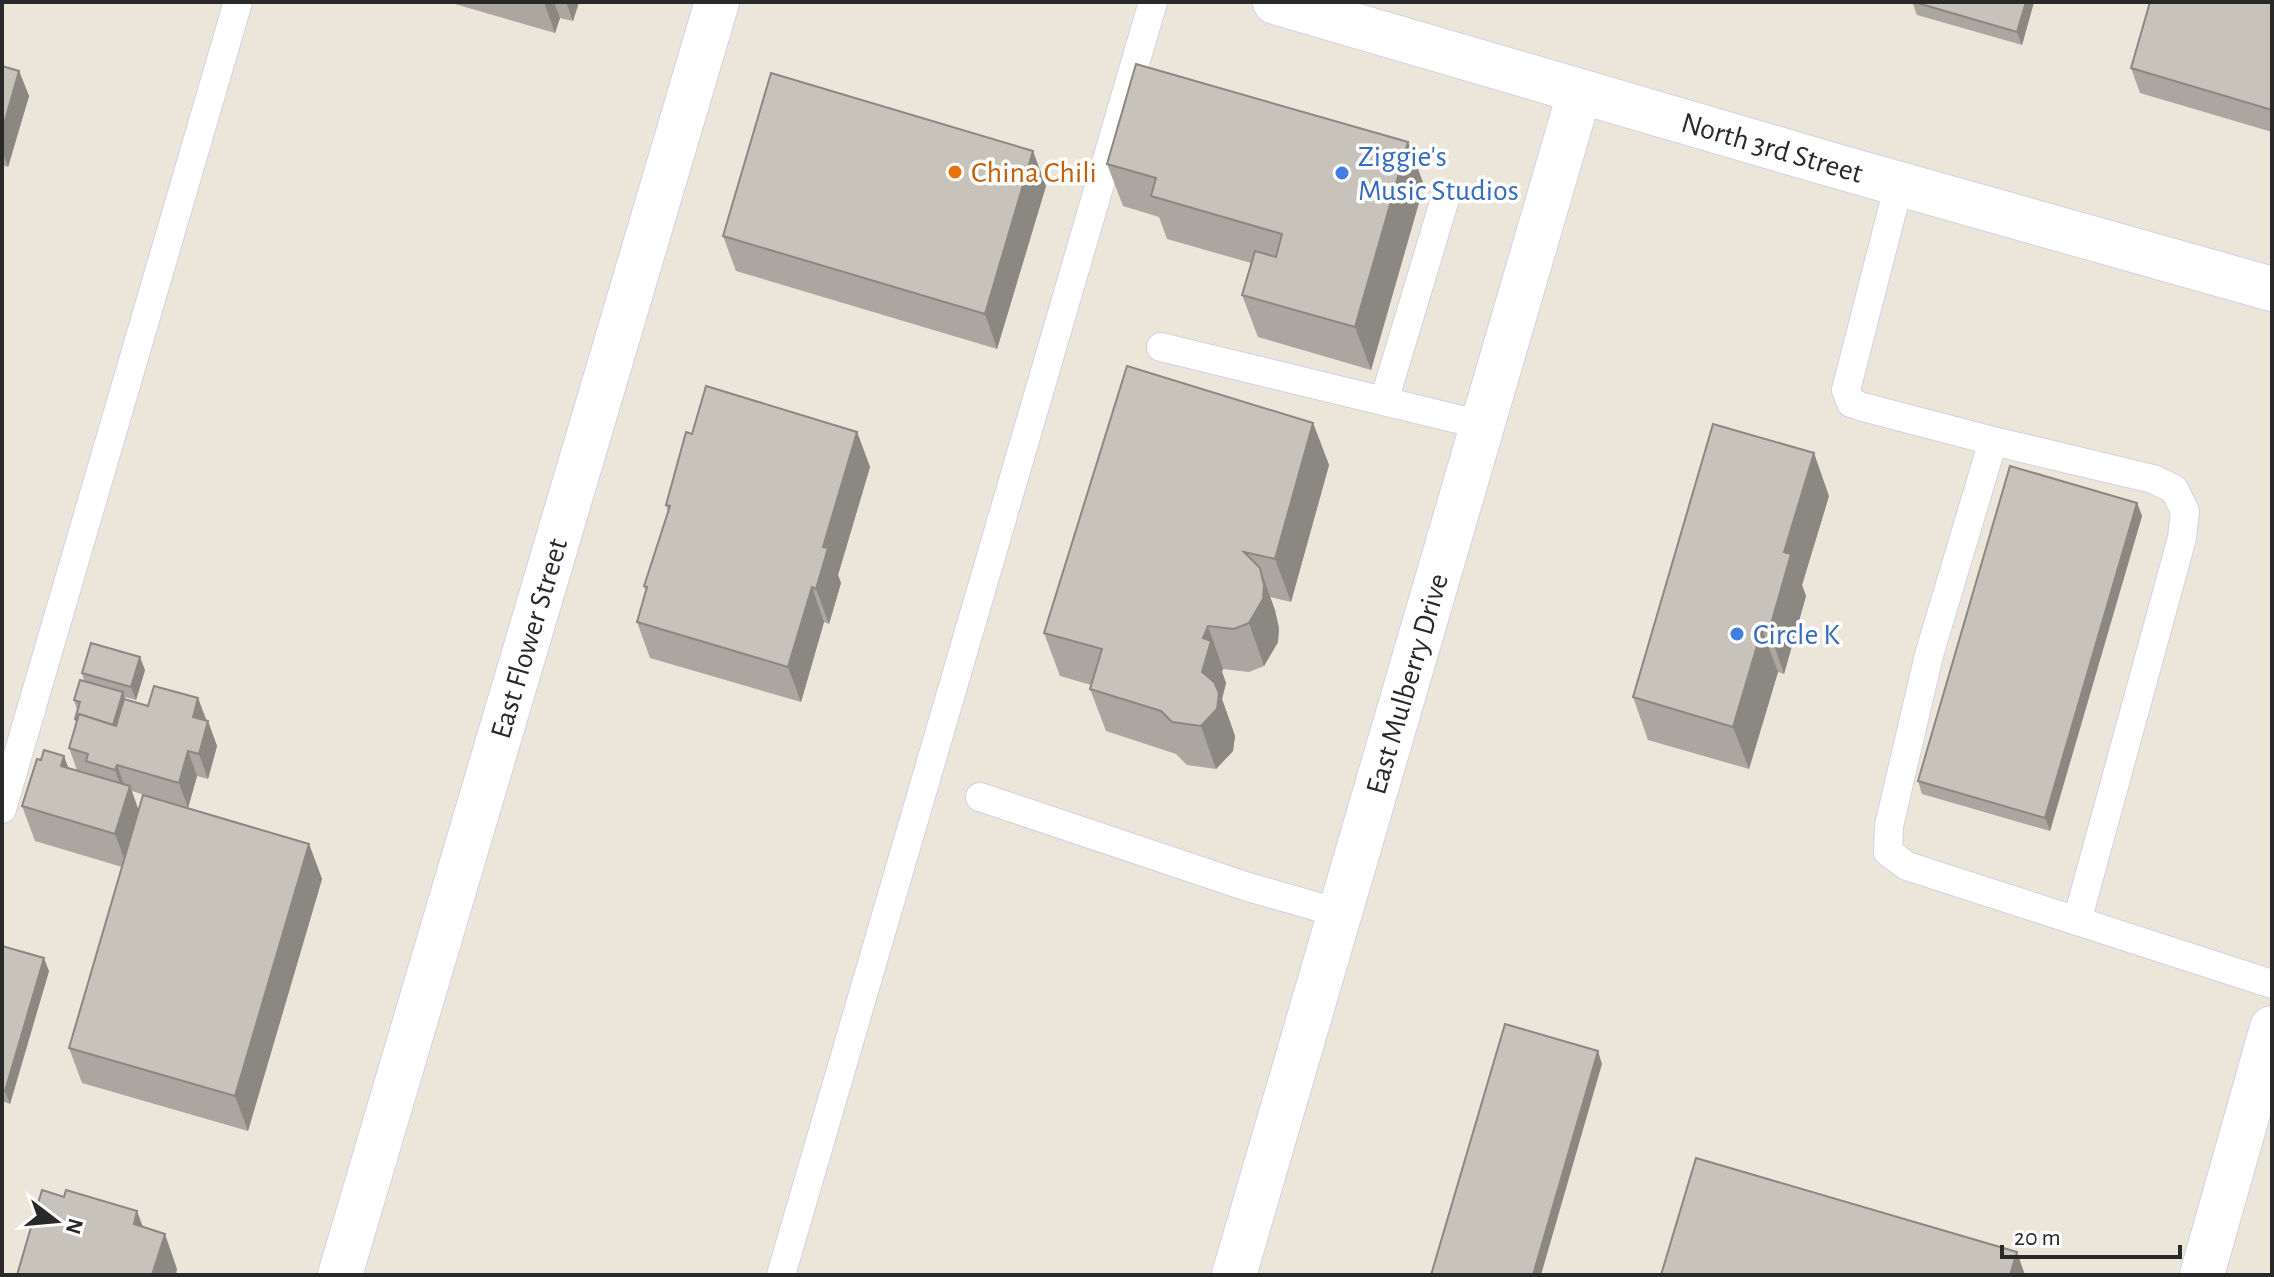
<svg xmlns="http://www.w3.org/2000/svg" width="2274" height="1277" font-family="'Alegreya Sans',sans-serif">
	<style>
		.lines { fill: none; stroke-linecap: round; stroke-linejoin: round }
		.lane-casing { stroke: #cfd3e3; stroke-width: 30 }
		.street-casing { stroke: #cfd3e3; stroke-width: 46 }
		.secondary-casing { stroke: #cfd3e3; stroke-width: 46 }
		.lane { stroke: #fff; stroke-width: 28 }
		.street { stroke: #fff; stroke-width: 44 }
		.secondary { stroke: #fff; stroke-width: 44 }
		.wall { fill: #aba7a0; fill-rule: evenodd }
		.shaded-wall { fill: #8b8882 }
		.building { fill: #c7c2ba; stroke: #8b8882; stroke-width: 2 }
		.food-dot { fill: #e8710a; stroke: #fff; stroke-width: 3 }
		.shop-dot { fill: #3f7fe0; stroke: #fff; stroke-width: 3 }
		.labels { text-anchor: middle; stroke-width: 7; stroke-linejoin: round; paint-order: stroke }
		.street-label { font-size: 30px; fill: #292929; stroke: #fff }
		.shop-label { font-size: 30px; fill: #366cbe; stroke: #fff; text-anchor: start }
		.food-label { font-size: 30px; fill: #c56008; stroke: #fff; text-anchor: start }
	</style>
	<rect width="100%" height="100%" fill="#ece5da"/>
	<g class="lines">
		<defs>
			<g id="lane">
				<polyline points="1899,184 1846,390 1851,403 1863,407 1993,441 1929,655 1889,826 1888,852 1907,866 2272,984"/>
				<polyline points="1161,347 1482,425"/>
				<polyline points="1384,401 1445,199"/>
				<polyline points="1993,441 2153,479 2174,489 2185,511 2182,538 2077,921"/>
				<polyline points="980,797 1248,887 1339,913"/>
				<polyline points="2,809 238,2"/>
				<polyline points="781,1275 1153,2"/>
			</g>
			<g id="street">
				<path id="s1" d="M 340,1275 L 717,2"/>
				<path id="s2" d="M 1234,1275 L 1580,91"/>
			</g>
			<g id="secondary">
				<path id="s3" d="M 1275,2 L 1836,166 L 2272,289"/>
				<polyline points="2202,1275 2272,1028"/>
			</g>
		</defs>
		<use href="#lane" class="lane-casing"/>
		<use href="#street" class="street-casing"/>
		<use href="#secondary" class="secondary-casing"/>
		<use href="#lane" class="lane"/>
		<use href="#street" class="street"/>
		<use href="#secondary" class="secondary"/>
	</g>
	<g class="wall">
		<polygon points="448,2 579,2 573,21 560,18 555,33"/>
		<polygon points="1912,2 2034,2 2022,45 1917,15"/>
		<polygon points="2272,2 2272,132 2140,93 2131,68"/>
		<polygon points="2,66 19,71 29,96 8,167 2,165"/>
		<polygon points="1107,164 1424,185 1371,370 1258,337 1242,295 1251,263 1167,239 1159,217 1123,206"/>
		<polygon points="1046,186 997,349 736,271 723,236"/>
		<polygon points="1313,423 1329,465 1291,602 1270,597 1279,628 1278,642 1264,666 1249,672 1223,669 1222,672 1226,683 1222,699 1235,736 1233,751 1216,769 1187,765 1176,754 1106,731 1090,689 1091,685 1060,676 1044,633"/>
		<polygon points="857,432 870,467 838,575 841,583 829,624 824,622 801,702 650,658 637,622 646,592 644,586 668,512 666,505 692,434"/>
		<polygon points="1829,496 1802,585 1806,596 1784,674 1778,672 1749,769 1648,740 1633,697"/>
		<polygon points="2137,503 2142,516 2050,831 1922,794 1918,781"/>
		<path d="M 145,670 L 136,700 L 125,697 L 125,699 L 148,706 L 198,698 L 217,746 L 208,779 L 197,776 L 188,808 L 309,844 L 322,879 L 248,1131 L 82,1083 L 69,1048 L 122,867 L 35,841 L 22,806 L 68,768 L 77,770 L 69,748 L 76,723 L 75,719 L 77,710 L 74,700 L 84,681 L 82,673 ZM 132,791 L 175,805 L 139,811 Z"/>
		<polygon points="2,946 49,971 10,1104 2,1101"/>
	</g>
	<g class="shaded-wall">
		<polygon points="544,2 554,2 560,18 555,33"/>
		<polygon points="566,2 579,2 573,21"/>
		<polygon points="2026,2 2034,2 2022,45 2017,32"/>
		<polygon points="19,71 29,96 8,167 2,150 2,131"/>
		<polygon points="1408,142 1424,185 1371,370 1355,327"/>
		<polygon points="1033,151 1046,186 997,349 985,314"/>
		<polygon points="1313,423 1329,465 1291,602 1275,559"/>
		<polygon points="857,432 870,467 838,575 841,583 829,624 816,589 823,547"/>
		<polygon points="1814,453 1829,496 1802,585 1806,596 1784,674 1769,631 1784,552"/>
		<polygon points="2137,503 2142,516 2050,831 2045,818"/>
		<polygon points="1260,568 1275,610 1279,628 1278,642 1264,666 1249,623"/>
		<polygon points="812,587 824,622 801,702 788,667"/>
		<polygon points="1208,626 1223,669 1222,672 1226,683 1222,699 1235,736 1233,751 1216,769 1201,726 1203,638"/>
		<polygon points="1762,629 1778,672 1749,769 1733,727"/>
		<polygon points="140,657 145,670 136,700 131,687"/>
		<polygon points="123,692 127,705 116,744 111,731"/>
		<polygon points="198,698 207,724 193,717"/>
		<polygon points="208,721 217,746 208,779 199,754"/>
		<polygon points="188,751 197,776 188,808 179,783"/>
		<polygon points="64,756 77,791 61,766"/>
		<polygon points="117,765 126,790 124,795 115,770"/>
		<polygon points="130,786 142,821 128,869 115,834"/>
		<polygon points="309,844 322,879 248,1131 235,1096"/>
		<polygon points="44,958 49,971 10,1104 5,1091"/>
		<polygon points="1598,1051 1602,1064 1541,1275 1533,1275"/>
		<polygon points="137,1211 150,1246 134,1224"/>
		<polygon points="165,1234 177,1269 176,1275 152,1275"/>
		<polygon points="2017,1252 2025,1275 2010,1275"/>
	</g>
	<g class="building">
		<polygon points="1914,2 2026,2 2017,32"/>
		<polygon points="2150,2 2272,2 2272,110 2131,68"/>
		<polygon points="1136,64 1408,142 1355,327 1242,295 1255,251 1276,257 1282,234 1151,196 1156,178 1107,164"/>
		<polygon points="2,66 19,71 2,131"/>
		<polygon points="771,73 1033,151 985,314 723,236"/>
		<polygon points="1127,366 1313,423 1275,559 1244,552 1260,568 1264,585 1263,599 1249,623 1234,629 1208,626 1203,638 1211,641 1202,672 1214,682 1219,693 1217,709 1201,726 1172,722 1161,711 1090,689 1102,649 1044,633"/>
		<polygon points="706,386 857,432 823,547 828,548 816,589 812,587 788,667 637,622 647,587 644,586 670,506 666,505 686,432 692,434"/>
		<polygon points="1713,424 1814,453 1784,552 1791,554 1769,631 1762,629 1733,727 1633,697"/>
		<polygon points="2010,466 2137,503 2045,818 1918,781"/>
		<polygon points="91,643 140,657 131,687 82,673"/>
		<polygon points="80,680 123,692 113,725 79,714 77,720 75,719 80,702 74,700"/>
		<polygon points="154,686 198,698 193,717 208,721 199,754 188,751 179,783 117,765 115,770 86,761 88,754 69,748 79,714 116,726 124,699 148,706"/>
		<polygon points="44,750 64,756 61,766 130,786 115,834 22,806 37,759 41,760"/>
		<polygon points="143,795 309,844 235,1096 69,1048"/>
		<polygon points="2,946 44,958 5,1091 2,1090"/>
		<polygon points="1505,1024 1598,1051 1533,1275 1431,1275"/>
		<polygon points="1696,1158 2017,1252 2010,1275 1661,1275"/>
		<polygon points="42,1190 64,1197 66,1190 137,1211 134,1224 165,1234 152,1275 17,1275"/>
	</g>
	<circle class="food-dot" cx="955" cy="172" r="8"/>
	<g class="shop-dot">
		<circle cx="1342" cy="173" r="8"/>
		<circle cx="1737" cy="634" r="8"/>
	</g>
	<g class="labels">
		<g class="street-label">
			<text dy="10" stroke="none"><textPath href="#s3" startOffset="518">North 3rd Street</textPath></text>
			<text dy="10" stroke="none"><textPath href="#s1" startOffset="664">East Flower Street</textPath></text>
			<text dy="10" stroke="none"><textPath href="#s2" startOffset="616">East Mulberry Drive</textPath></text>
		</g>
		<g class="shop-label">
			<text x="1358" y="166">Ziggie's<tspan x="1358" dy="34">Music Studios</tspan></text>
			<text x="1753" y="644">Circle K</text>
		</g>
		<g class="food-label">
			<text x="971" y="182">China Chili</text>
		</g>
	</g>
	<rect width="2274" height="1277" fill="none" stroke="#292929" stroke-width="8"/>
	<g transform="translate(56 1221) rotate(106)" stroke="#ffffff" stroke-width="6" paint-order="stroke">
	<path d="M0-6L14 30L0 20L-14 30Z" fill="#292929"/>
	<text y="-12" font-size="22" font-weight="bold" text-anchor="middle" fill="#292929">N</text>
	</g>
	<path d="M2002 1245v12h178v-12" fill="none" stroke="#292929" stroke-width="4"/>
	<text x="2014" y="1245" font-size="24" fill="#292929" stroke="#ffffff" stroke-width="6" paint-order="stroke">20 m</text>
</svg>
